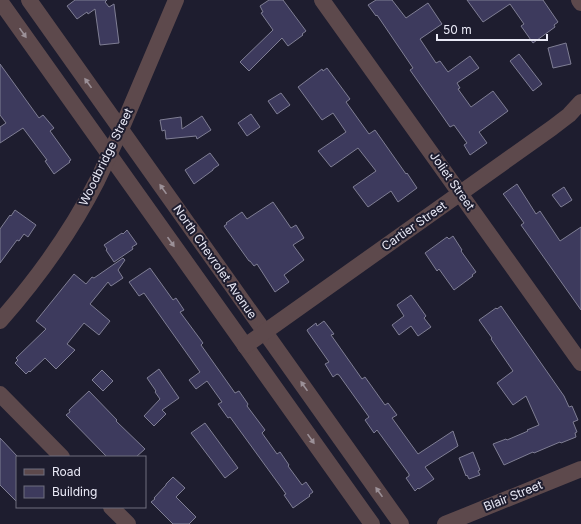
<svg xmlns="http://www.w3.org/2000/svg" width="581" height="524" font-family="Inter,sans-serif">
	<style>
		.building { fill: #3d3a5d; stroke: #7f7e94 }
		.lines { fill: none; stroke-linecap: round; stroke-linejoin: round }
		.minor { stroke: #5d494c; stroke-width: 16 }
		.oneway { fill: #9c9198 }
		.labels { text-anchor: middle; stroke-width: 4; stroke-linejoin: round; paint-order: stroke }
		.street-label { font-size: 12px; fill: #e9e9f6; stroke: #1e1d2f }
	</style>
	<rect width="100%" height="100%" fill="#1e1d2f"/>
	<g class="building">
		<polygon points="75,0 107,0 105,2 109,7 114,4 119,43 100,45 95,9 88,14 87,12 77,19 67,6"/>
		<polygon points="269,0 283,0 306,31 302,34 303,35 288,46 282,38 249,71 240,62 273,30 261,13 263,12 260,6"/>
		<polygon points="376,0 392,0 406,18 428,3 442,24 420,39 436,63 440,61 448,72 470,56 479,68 457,83 460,88 458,89 471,107 493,91 508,111 479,132 487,143 470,155 464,145 467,143 454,125 450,127 441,114 410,70 413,68 377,15 376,16 368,5"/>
		<polygon points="467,0 543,0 558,22 554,25 555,27 533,43 521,26 524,24 510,4 483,22"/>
		<polygon points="566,43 571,64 553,68 548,48"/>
		<polygon points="519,54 542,84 533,91 510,61"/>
		<polygon points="0,64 39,118 43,115 54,128 50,131 71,160 69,161 70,162 54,174 45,161 47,160 23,128 0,143 0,127 6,123 0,115"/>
		<polygon points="327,68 350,99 346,102 369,134 375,130 406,174 407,173 417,188 398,202 391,191 368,207 353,187 376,171 358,148 331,167 318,151 346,132 333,113 322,120 298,87 322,69 323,71"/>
		<polygon points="281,93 290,105 277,114 268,101"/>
		<polygon points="251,114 260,127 247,136 238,123"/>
		<polygon points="202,116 211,130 197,139 196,136 166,139 165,130 162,131 160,120 181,117 182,129"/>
		<polygon points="210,153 219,165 213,169 213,170 194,184 185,170"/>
		<polygon points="517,184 536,214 540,211 560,241 581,227 581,310 521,225 524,223 504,195 503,194"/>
		<polygon points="564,187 572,200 561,207 552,195"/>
		<polygon points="273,202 291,228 296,225 304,238 293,245 304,260 284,275 289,282 275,292 257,264 254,266 250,261 249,261 224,226 227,224 226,223 242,212 247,219"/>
		<polygon points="15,210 36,225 28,237 24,234 19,241 17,240 0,263 0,229 10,215 11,216"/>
		<polygon points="127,230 137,244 132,247 133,249 114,262 106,250 107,249 104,245 122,233 123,234"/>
		<polygon points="453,236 462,250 461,251 476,272 472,275 473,276 454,290 439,269 437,271 425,253 447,237 449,239"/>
		<polygon points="123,258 125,260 118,270 123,278 111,286 108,282 90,304 110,321 99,335 84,323 67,344 75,350 56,369 45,358 30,372 29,371 26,374 15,363 18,360 16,358 46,329 36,321 74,274 86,284 92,277 94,278"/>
		<polygon points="150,268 173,300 176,298 184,310 180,312 203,343 201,345 235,393 239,391 248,404 247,406 265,430 262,433 277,454 280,452 289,465 288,466 302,485 306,482 313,492 309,495 310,496 293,508 284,495 286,494 230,417 228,418 218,404 222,402 207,381 196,389 189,380 200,372 144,293 139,296 129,282"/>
		<polygon points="411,295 426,316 424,318 431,327 418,336 411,326 399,335 392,325 404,316 397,305"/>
		<polygon points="501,306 564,396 569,407 572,406 578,420 573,422 577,432 575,433 576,437 561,443 560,442 534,453 533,452 504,465 493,444 506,439 507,440 528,431 527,430 539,425 526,396 513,405 497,383 513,371 491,339 492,338 479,320 496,308 497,309"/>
		<polygon points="324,321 334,334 331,335 362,379 365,377 385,405 388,403 397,415 392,418 418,454 453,431 458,446 425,467 434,479 419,489 418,488 415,491 406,478 409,476 409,474 377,430 374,433 365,420 369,417 339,375 337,374 333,377 325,364 329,362 308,332 307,330 316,323 317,326"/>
		<polygon points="159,369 179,398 162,410 166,414 154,426 144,416 160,399 155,392 156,391 147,378"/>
		<polygon points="102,370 113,381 103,391 92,380"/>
		<polygon points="89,391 117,420 116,421 145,449 136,457 107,457 66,415 70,412 69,410"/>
		<polygon points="205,423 238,468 225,478 191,433"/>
		<polygon points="0,438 17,456 17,502 0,485"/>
		<polygon points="473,452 480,470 478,471 480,475 469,479 467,475 466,476 459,458"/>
		<polygon points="173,477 185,488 176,497 196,517 189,524 173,524 151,502 155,499 154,498 166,485 166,484"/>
	</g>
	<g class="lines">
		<g class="minor">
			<polyline points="29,0 401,524"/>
			<polyline points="322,0 581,363"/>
			<polyline points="579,0 581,3"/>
			<polyline points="0,1 372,524"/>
			<path d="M 0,321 C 37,279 71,232 97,181 C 105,165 112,148 120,132 C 139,88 157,44 176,0"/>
			<polyline points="245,346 552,128 569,115 581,102"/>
			<polyline points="0,394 62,457"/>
			<polyline points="111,507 128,524"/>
			<polyline points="445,524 581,469"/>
		</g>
	</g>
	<defs><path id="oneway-solid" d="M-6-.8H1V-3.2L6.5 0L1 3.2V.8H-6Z"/></defs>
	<g class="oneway">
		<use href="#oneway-solid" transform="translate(23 33) rotate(55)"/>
		<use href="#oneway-solid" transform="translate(88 83) rotate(-126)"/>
		<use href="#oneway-solid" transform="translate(163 189) rotate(-125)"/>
		<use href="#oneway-solid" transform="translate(171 242) rotate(55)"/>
		<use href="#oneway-solid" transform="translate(304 386) rotate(-125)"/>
		<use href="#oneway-solid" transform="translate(311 439) rotate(55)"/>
		<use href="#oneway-solid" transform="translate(379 492) rotate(-125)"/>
	</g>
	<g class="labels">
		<g class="street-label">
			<text transform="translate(106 157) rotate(-64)" y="4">Woodbridge Street</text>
			<text transform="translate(452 181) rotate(55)" y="4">Joliet Street</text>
			<text transform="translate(414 226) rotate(-35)" y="4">Cartier Street</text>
			<text transform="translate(215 262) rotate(55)" y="4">North Chevrolet Avenue</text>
			<text transform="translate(513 496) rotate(-22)" y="4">Blair Street</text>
		</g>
	</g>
	<rect x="16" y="456" width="130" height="52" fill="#1e1d2f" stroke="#6f6f7f"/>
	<rect x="24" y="469" width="20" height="6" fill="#5d494c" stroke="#6f6f7f"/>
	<text x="52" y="476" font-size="12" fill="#e9e9f6">Road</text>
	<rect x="24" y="486" width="20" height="12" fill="#3d3a5d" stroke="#6f6f7f"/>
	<text x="52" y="496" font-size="12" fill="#e9e9f6">Building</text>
	<path d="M437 34v6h110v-6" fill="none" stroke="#e9e9f6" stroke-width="2"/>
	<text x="443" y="34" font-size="12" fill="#e9e9f6" stroke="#1e1d2f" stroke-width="3" paint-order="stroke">50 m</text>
</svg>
